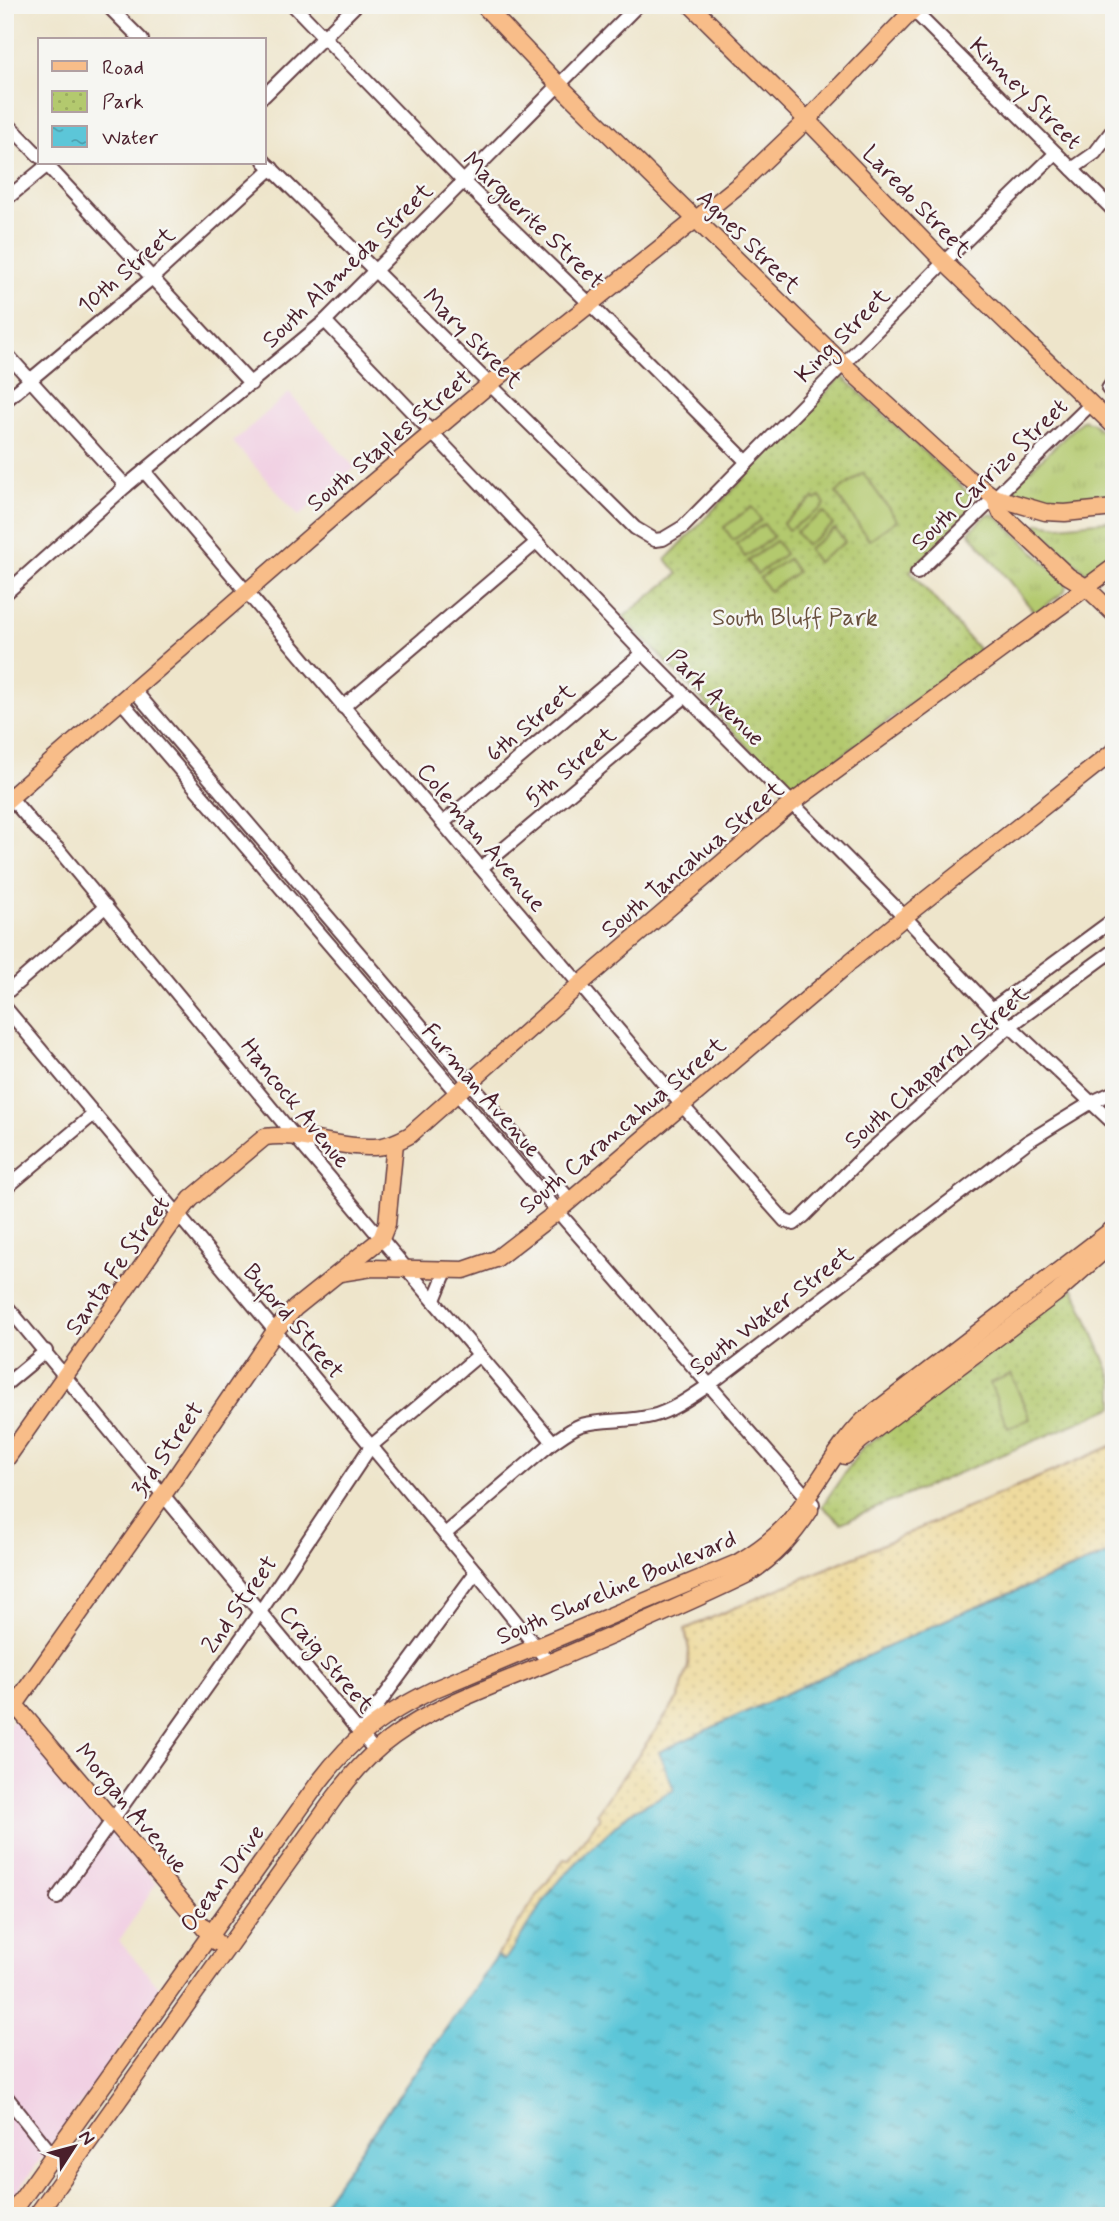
<svg xmlns="http://www.w3.org/2000/svg" width="1119" height="2221" font-family="Mynerve,sans-serif">
	<style>
		.built { fill: #f1d0e3 }
		.grass { fill: url(#grass-tufts); stroke: #7e744c; stroke-width: 2 }
		.sand { fill: url(#sand-dots); stroke: #9c7c64; stroke-width: 2 }
		.park { fill: url(#park-dots); stroke: #7e744c; stroke-width: 2 }
		.garden { fill: #b3c96e; stroke: #7e744c; stroke-width: 2 }
		.water { fill: url(#water-ripples); stroke: #537282; stroke-width: 2 }
		.lines { fill: none; stroke-linecap: round; stroke-linejoin: round }
		.minor-casing { stroke: #633d43; stroke-width: 16 }
		.major-casing { stroke: #633d43; stroke-width: 19 }
		.minor { stroke: #fff; stroke-width: 12 }
		.major { stroke: #f8bd89; stroke-width: 16 }
		.labels { text-anchor: middle; stroke-width: 5; stroke-linejoin: round; paint-order: stroke }
		.street-label { font-size: 24px; fill: #4a1f2b; stroke: #f6f6f2 }
		.park-label { font-size: 24px; fill: #6a523f; stroke: #f6f6f2 }
	</style>
	<defs>
		<pattern id="grass-tufts" width="24" height="20" patternUnits="userSpaceOnUse" patternTransform="scale(1.75)"><rect width="24" height="20" fill="#b3c96e"/><path d="M3 7l-1-3M5 7V3M7 7l1-3M15 17l-1-3M17 17v-4M19 17l1-3" fill="none" stroke="#9bac5f"/></pattern>
		<pattern id="sand-dots" width="8" height="8" patternUnits="userSpaceOnUse" patternTransform="scale(1.75)"><rect width="8" height="8" fill="#eeda9e"/><path d="M2 2h.1M6 6h.1" fill="none" stroke="#cebb88" stroke-width="1.8" stroke-linecap="round"/></pattern>
		<pattern id="park-dots" width="8" height="8" patternUnits="userSpaceOnUse" patternTransform="scale(1.75)"><rect width="8" height="8" fill="#b3c96e"/><path d="M2 2h.1M6 6h.1" fill="none" stroke="#9bac5f" stroke-width="1.8" stroke-linecap="round"/></pattern>
		<pattern id="water-ripples" width="26" height="14" patternUnits="userSpaceOnUse" patternTransform="scale(1.75)"><rect width="26" height="14" fill="#5cc6d8"/><path d="M2 4q2-2 4 0t4 0M15 11q2-2 4 0t4 0" fill="none" stroke="#4ea0af"/></pattern>
	</defs>
	<rect width="100%" height="100%" fill="#f6f6f2"/>
	<filter id="ink" filterUnits="userSpaceOnUse"><feTurbulence type="fractalNoise" baseFrequency=".0143" numOctaves="2"/><feDisplacementMap in="SourceGraphic" scale="14" xChannelSelector="R" yChannelSelector="G"/><feConvolveMatrix kernelMatrix="1 2 1 2 8 2 1 2 1" color-interpolation-filters="sRGB"/></filter>
	<filter id="wash" filterUnits="userSpaceOnUse"><feTurbulence type="fractalNoise" baseFrequency=".00686" numOctaves="4" result="noise"/><feDisplacementMap in="SourceGraphic" scale="28" xChannelSelector="R" yChannelSelector="G"/><feGaussianBlur stdDeviation="1.57" result="paint"/><feColorMatrix in="noise" values="0 0 0 0 0 0 0 0 0 0 0 0 0 0 0 0 0 1.4 0 .05"/><feComposite in="paint" operator="in"/></filter>
	<g filter="url(#wash)">
		<rect width="100%" height="100%" fill="#eee5cb"/>
		<g class="built">
			<polygon points="289,393 355,468 299,516 233,442"/>
			<polygon points="14,1718 156,1884 119,1941 162,1990 5,2209 5,1730"/>
		</g>
		<g class="grass">
			<path d="M 1084,419 L 1088,422 L 1091,422 L 1114,441 L 1114,500 C 1080,508 1048,506 1015,495 L 1015,484 Z"/>
			<polygon points="991,514 997,516 1067,584 1064,592 1035,613 969,532 987,515"/>
			<polygon points="1114,520 1114,554 1086,573 1036,526 1039,523 1060,526"/>
		</g>
		<polygon class="sand" points="1114,1445 1114,1551 952,1617 659,1752 675,1790 629,1813 556,1884 505,1961 497,1956 536,1897 564,1859 569,1860 600,1817 597,1813 679,1697 688,1666 689,1650 685,1629"/>
		<g class="park">
			<polygon points="842,376 975,499 975,507 910,571 980,651 792,793 623,617 678,574 666,559"/>
			<polygon points="1074,1288 1114,1382 1114,1407 841,1523 822,1506 862,1448 911,1413"/>
		</g>
		<g class="garden">
			<polygon points="863,473 897,520 869,540 836,493"/>
			<polygon points="820,497 825,504 821,509 788,530 783,523 814,498 816,500"/>
			<polygon points="752,507 761,520 733,540 724,527"/>
			<polygon points="824,512 833,525 806,545 796,532"/>
			<polygon points="764,524 773,537 745,557 736,544"/>
			<polygon points="835,529 845,542 817,562 808,549"/>
			<polygon points="776,541 785,554 757,574 748,561"/>
			<polygon points="788,559 797,572 769,591 760,578"/>
			<polygon points="1011,1374 1030,1419 1008,1428 990,1383"/>
		</g>
		<polygon class="water" points="1114,1552 1114,2216 314,2216 497,1956 505,1960 556,1884 585,1854 629,1813 674,1790 659,1752 952,1617"/>
	</g>
	<g filter="url(#ink)">
		<g class="lines">
			<defs>
				<g id="minor">
					<polyline points="107,5 142,40"/>
					<polyline points="293,5 464,182 590,304 747,462"/>
					<polyline points="909,6 1114,211"/>
					<polyline points="5,7 8,5"/>
					<polyline points="264,96 356,5"/>
					<polyline points="5,121 40,157"/>
					<polyline points="264,161 635,528 655,540 663,539 683,527 944,262 1056,153"/>
					<polyline points="45,163 251,384"/>
					<polyline points="1072,169 1095,153 1114,128"/>
					<polyline points="5,200 50,163"/>
					<polyline points="325,321 643,653 904,916 992,1009 1114,1124"/>
					<polyline points="5,352 126,486"/>
					<polyline points="1108,389 1114,380"/>
					<polyline points="5,401 152,278 272,168"/>
					<polyline points="144,471 681,1104 785,1221 794,1224 804,1216 862,1158 1010,1026 1114,950"/>
					<polyline points="917,573 1090,405"/>
					<polyline points="5,594 126,486 325,321 638,5"/>
					<polyline points="134,690 570,1200"/>
					<polyline points="121,701 567,1222 813,1504"/>
					<polyline points="343,707 537,542"/>
					<polyline points="6,792 37,829 58,849 286,1126 553,1442"/>
					<polyline points="443,823 643,653"/>
					<polyline points="481,868 686,696"/>
					<polyline points="5,994 106,906"/>
					<polyline points="5,1007 476,1572 549,1663"/>
					<polyline points="992,1009 1114,919"/>
					<polyline points="5,1189 94,1114"/>
					<polyline points="434,1300 446,1271"/>
					<polyline points="5,1304 375,1751"/>
					<polyline points="5,1385 46,1351"/>
					<path d="M 445,1534 L 553,1442 C 562,1436 571,1429 581,1425 C 604,1419 629,1422 652,1416 C 672,1411 691,1397 709,1385 L 1027,1142 L 1092,1102 L 1114,1092"/>
					<polyline points="363,1731 378,1705 476,1572"/>
					<polyline points="57,1898 260,1612 371,1446 479,1355"/>
					<polyline points="5,2095 66,2172"/>
				</g>
				<g id="major">
					<polyline points="483,5 559,85 843,364 965,476 994,497 1045,512 1065,513 1114,508"/>
					<polyline points="691,5 807,120 944,262 1114,426"/>
					<polyline points="994,497 1001,513 1068,576 1086,587 1114,614"/>
					<polyline points="5,802 358,495 490,384 740,184 807,120 918,5"/>
					<polyline points="851,961 914,909 1114,751"/>
					<polyline points="340,1273 372,1268 464,1270 496,1259 558,1211 847,965"/>
					<polyline points="845,1456 860,1441 1055,1294 1114,1242"/>
					<path d="M 5,1461 L 178,1215 L 191,1199 L 265,1137 C 301,1132 338,1148 374,1147 C 387,1147 399,1141 410,1135 L 579,985 L 792,803 L 1114,567"/>
					<polyline points="5,1693 216,1942"/>
					<polyline points="5,1719 164,1494 275,1331 295,1308 381,1239 387,1224 395,1143"/>
					<path d="M 10,2216 L 319,1782 C 355,1735 382,1715 435,1689 L 737,1563 C 757,1551 777,1537 792,1518 C 818,1486 835,1449 864,1420 L 1114,1228"/>
					<path d="M 36,2216 L 335,1797 C 352,1774 371,1752 394,1736 C 440,1703 497,1685 548,1663 C 615,1634 683,1606 748,1574 C 775,1557 793,1536 810,1510"/>
				</g>
			</defs>
			<use href="#minor" class="minor-casing"/>
			<use href="#major" class="major-casing"/>
			<use href="#minor" class="minor"/>
			<use href="#major" class="major"/>
		</g>
	</g>
	<g class="labels">
		<g class="street-label">
			<text transform="translate(1026 93) rotate(45)" y="8">Kinney Street</text>
			<text transform="translate(917 201) rotate(46)" y="8">Laredo Street</text>
			<text transform="translate(534 220) rotate(44)" y="8">Marguerite Street</text>
			<text transform="translate(749 241) rotate(45)" y="8">Agnes Street</text>
			<text transform="translate(347 265) rotate(-44)" y="8">South Alameda Street</text>
			<text transform="translate(126 270) rotate(-41)" y="8">10th Street</text>
			<text transform="translate(842 335) rotate(-45)" y="8">King Street</text>
			<text transform="translate(473 338) rotate(45)" y="8">Mary Street</text>
			<text transform="translate(389 440) rotate(-40)" y="8">South Staples Street</text>
			<text transform="translate(989 474) rotate(-44)" y="8">South Carrizo Street</text>
			<text transform="translate(716 697) rotate(45)" y="8">Park Avenue</text>
			<text transform="translate(530 722) rotate(-40)" y="8">6th Street</text>
			<text transform="translate(570 766) rotate(-40)" y="8">5th Street</text>
			<text transform="translate(482 837) rotate(50)" y="8">Coleman Avenue</text>
			<text transform="translate(692 859) rotate(-40)" y="8">South Tancahua Street</text>
			<text transform="translate(936 1067) rotate(-41)" y="8">South Chaparral Street</text>
			<text transform="translate(482 1090) rotate(49)" y="8">Furman Avenue</text>
			<text transform="translate(296 1103) rotate(51)" y="8">Hancock Avenue</text>
			<text transform="translate(622 1125) rotate(-40)" y="8">South Carancahua Street</text>
			<text transform="translate(117 1265) rotate(-55)" y="8">Santa Fe Street</text>
			<text transform="translate(771 1310) rotate(-37)" y="8">South Water Street</text>
			<text transform="translate(294 1321) rotate(50)" y="8">Buford Street</text>
			<text transform="translate(167 1449) rotate(-56)" y="8">3rd Street</text>
			<text transform="translate(616 1587) rotate(-23)" y="8">South Shoreline Boulevard</text>
			<text transform="translate(239 1604) rotate(-55)" y="8">2nd Street</text>
			<text transform="translate(327 1659) rotate(50)" y="8">Craig Street</text>
			<text transform="translate(132 1808) rotate(50)" y="8">Morgan Avenue</text>
			<text transform="translate(222 1878) rotate(-54)" y="8">Ocean Drive</text>
		</g>
		<g class="park-label">
			<text x="795" y="625">South Bluff Park</text>
		</g>
	</g>
	<rect width="1119" height="2221" fill="none" stroke="#f6f6f2" stroke-width="28"/>
	<rect x="38" y="38" width="228" height="126" fill="#f6f6f2" stroke="#b1a0a2" stroke-width="2"/>
	<rect x="52" y="61" width="35" height="10" fill="#f8bd89" stroke="#b1a0a2" stroke-width="2"/>
	<text x="102" y="74" font-size="21" fill="#4a1f2b">Road</text>
	<rect x="52" y="91" width="35" height="21" fill="url(#park-dots)" stroke="#b1a0a2" stroke-width="2"/>
	<text x="102" y="108" font-size="21" fill="#4a1f2b">Park</text>
	<rect x="52" y="126" width="35" height="21" fill="url(#water-ripples)" stroke="#b1a0a2" stroke-width="2"/>
	<text x="102" y="144" font-size="21" fill="#4a1f2b">Water</text>
	<g transform="translate(74 2147) rotate(54)" stroke="#f6f6f2" stroke-width="5" paint-order="stroke">
	<path d="M0-5L12 26L0 18L-12 26Z" fill="#4a1f2b"/>
	<text y="-10" font-size="19" font-weight="bold" text-anchor="middle" fill="#4a1f2b">N</text>
	</g>
</svg>
